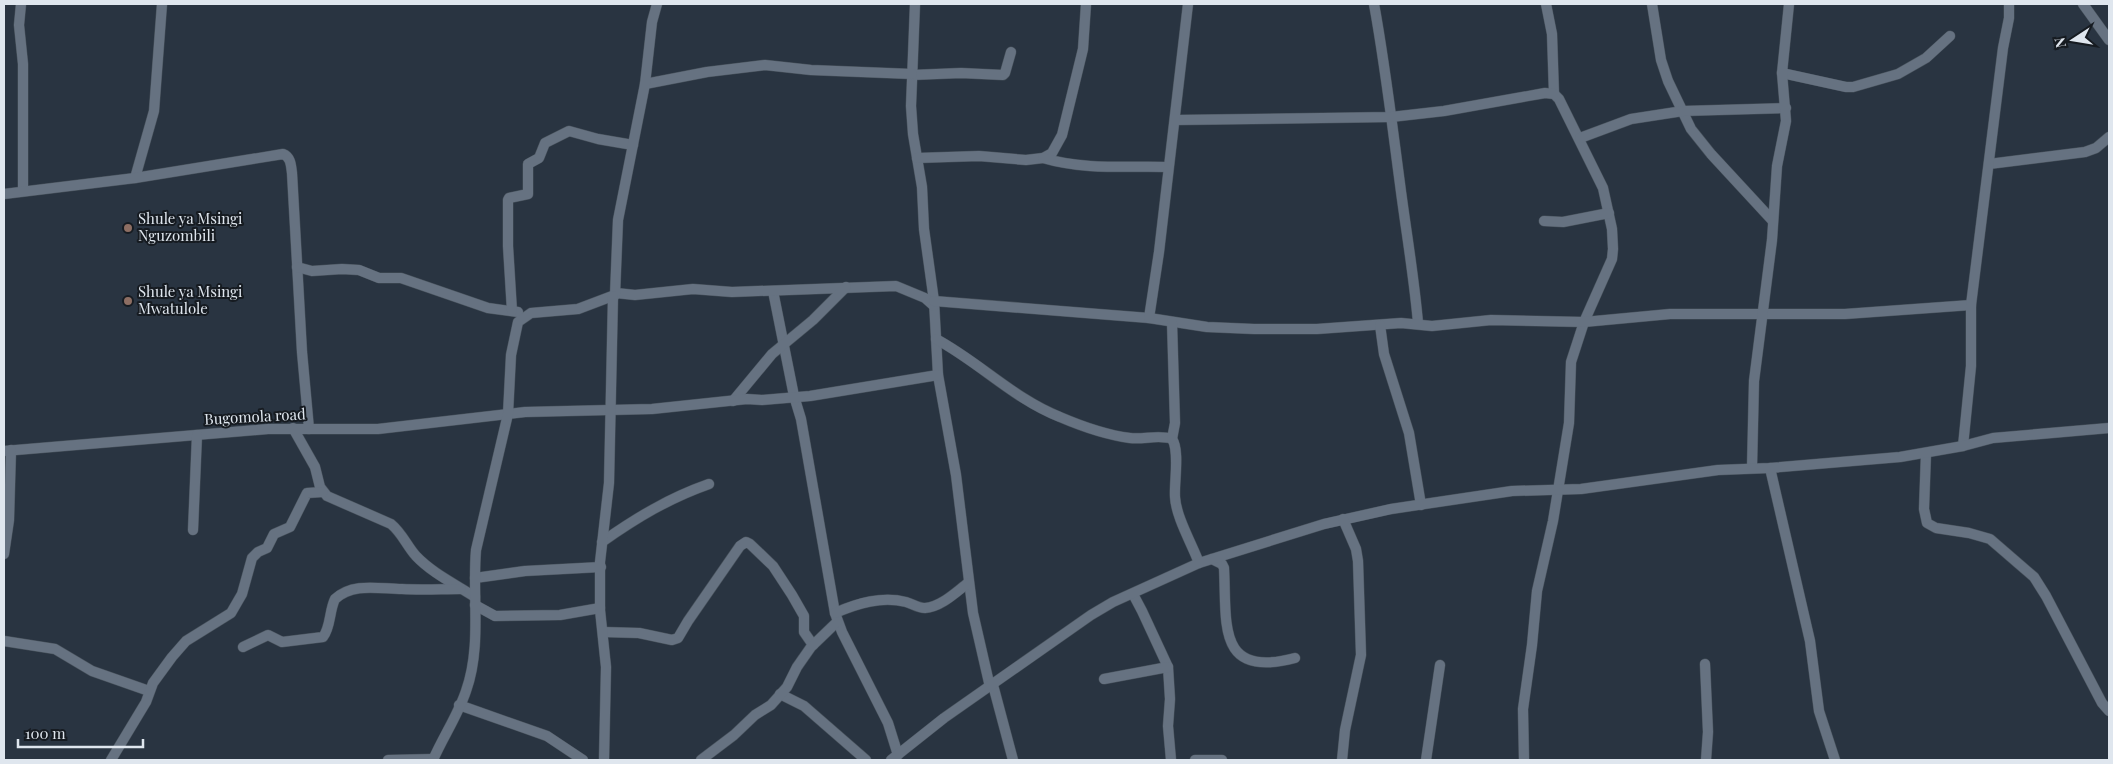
<svg xmlns="http://www.w3.org/2000/svg" width="2113" height="764" font-family="'Playfair Display',serif">
	<style>
		.lines { fill: none; stroke-linecap: round; stroke-linejoin: round }
		.minor-casing { stroke: #47515b; stroke-width: 11 }
		.minor { stroke: #667281; stroke-width: 10 }
		.education-dot { fill: #8d6e63; stroke: #161b21; stroke-width: 2 }
		.labels { text-anchor: middle; stroke-width: 4; stroke-linejoin: round; paint-order: stroke }
		.poi-label { font-size: 15px; fill: #dfe6ee; stroke: #161b21; text-anchor: start }
		.street-label { font-size: 15px; fill: #dfe6ee; stroke: #161b21 }
	</style>
	<rect width="100%" height="100%" fill="#293441"/>
	<g class="lines">
		<defs>
			<g id="minor">
				<polyline points="21,4 19,25 23,64 23,191"/>
				<polyline points="915,4 911,106 913,134 922,187 924,229 934,301 938,375 956,475 973,613 990,687"/>
				<path d="M 1374,4 C 1385,64 1392,124 1400,184 C 1406,231 1414,276 1418,323"/>
				<polyline points="1546,4 1552,34 1554,94"/>
				<polyline points="1652,4 1661,60 1668,81 1691,129 1711,154 1772,220"/>
				<polyline points="2083,4 2109,40"/>
				<polyline points="1782,73 1846,87 1853,87 1898,74 1926,58 1950,36"/>
				<polyline points="912,75 961,73 1003,75 1005,73 1011,52"/>
				<polyline points="645,84 707,72 765,65 811,70 912,74"/>
				<polyline points="1175,120 1391,117 1444,111 1545,93 1554,94 1559,99 1603,188 1612,229 1613,249 1612,259 1584,322 1571,362 1569,423 1553,521 1537,591 1532,645 1523,709 1524,760"/>
				<polyline points="1580,138 1631,119 1683,111 1786,108"/>
				<polyline points="917,158 979,156 1026,160 1043,158 1052,153 1062,135 1083,49 1086,4"/>
				<path d="M 1043,158 C 1083,170 1127,166 1168,167"/>
				<polyline points="1989,164 2085,152 2096,148 2109,137"/>
				<polyline points="135,178 154,111 162,4"/>
				<path d="M 4,194 L 135,178 L 283,154 C 291,157 291,166 292,173 L 302,352 L 309,429"/>
				<polyline points="1544,221 1563,222 1609,213"/>
				<polyline points="297,267 312,271 342,269 359,270 379,278 401,278 488,308 518,312"/>
				<polyline points="773,291 794,396 801,419 835,613 842,632 888,723 898,755"/>
				<polyline points="616,293 635,295 693,289 732,292 896,286 925,298 934,306"/>
				<polyline points="934,301 1149,318 1207,327 1254,329 1317,329 1401,323 1432,326 1491,320 1584,322 1670,314 1845,314 1971,305"/>
				<polyline points="512,311 508,246 508,200 509,198 528,194 528,164 539,158 545,143 569,131 598,139 633,145"/>
				<polyline points="1149,318 1159,252 1188,4"/>
				<polyline points="1380,325 1384,354 1409,433 1421,505"/>
				<path d="M 936,339 C 979,362 1014,399 1060,417 C 1081,426 1107,435 1130,438 C 1143,440 1159,434 1172,439 C 1180,450 1174,482 1175,497 C 1176,517 1192,544 1199,563"/>
				<polyline points="733,401 772,354 813,320 846,287"/>
				<path d="M 293,428 L 315,467 L 320,487 L 327,496 L 391,524 C 402,533 407,546 416,556 C 432,573 455,584 475,597"/>
				<polyline points="1172,439 1175,423 1172,322"/>
				<polyline points="1963,446 1971,366 1971,305 2003,48 2009,18 2009,4"/>
				<polyline points="4,451 268,429 378,429 525,412 652,409 747,399 762,400 810,396 938,375"/>
				<polyline points="1926,453 1924,509 1927,523 1936,528 1969,533 1990,539 2034,577 2046,596 2102,703 2109,711"/>
				<polyline points="1752,468 1754,381 1772,240 1777,166 1786,121 1782,73 1789,4"/>
				<polyline points="1770,468 1810,641 1819,711 1835,760"/>
				<polyline points="193,530 197,435"/>
				<path d="M 602,542 C 636,518 669,498 709,484"/>
				<polyline points="4,554 9,520 11,450"/>
				<path d="M 1212,559 L 1222,564 L 1224,568 C 1227,623 1216,679 1295,658"/>
				<polyline points="475,578 525,571 601,567"/>
				<polyline points="1133,594 1142,611 1168,667 1170,699 1168,726 1171,760"/>
				<polyline points="475,605 495,616 560,615 600,608"/>
				<path d="M 835,613 C 858,603 882,596 906,602 C 913,604 918,608 925,608 C 941,607 956,592 968,583"/>
				<polyline points="603,632 639,633 672,640 678,638 688,621 740,546 746,542 750,544 773,566 792,595 804,616 804,632 813,645"/>
				<polyline points="4,641 55,649 92,671 149,691"/>
				<path d="M 243,647 L 268,635 L 282,642 L 323,637 C 331,627 329,611 335,599 C 353,582 380,589 402,589 C 422,590 441,589 461,589"/>
				<polyline points="1705,664 1708,732 1706,760"/>
				<polyline points="1104,679 1168,667"/>
				<polyline points="993,685 1013,760"/>
				<polyline points="780,694 804,706 866,760"/>
				<polyline points="459,705 547,736 583,760"/>
				<polyline points="111,760 146,702 153,683 172,657 186,641 231,613 242,594 252,558 258,552 267,548 274,534 290,527 307,493 323,492"/>
				<polyline points="388,760 433,759"/>
				<path d="M 433,760 C 443,737 458,715 466,691 C 482,646 472,596 476,550 L 508,414 L 511,355 L 518,322 L 531,313 L 578,309 L 615,295 L 618,220 L 645,84 L 652,22 L 657,4"/>
				<polyline points="604,760 606,667 600,610 600,562 609,483 613,296"/>
				<polyline points="701,760 734,735 755,715 771,705 787,687 797,667 811,647 837,622"/>
				<polyline points="891,760 944,718 1091,615 1113,602 1199,563 1324,524 1391,509 1512,491 1581,489 1718,470 1770,468 1900,457 1963,446 1993,438 2109,428"/>
				<polyline points="1195,760 1222,760"/>
				<polyline points="1342,760 1345,730 1361,655 1358,561 1356,549 1343,519"/>
				<polyline points="1426,760 1440,665"/>
			</g>
		</defs>
		<use href="#minor" class="minor-casing"/>
		<use href="#minor" class="minor"/>
	</g>
	<g class="education-dot">
		<circle cx="128" cy="228" r="5"/>
		<circle cx="128" cy="301" r="5"/>
	</g>
	<g class="labels">
		<g class="poi-label">
			<text x="138" y="224">Shule ya Msingi<tspan x="138" dy="17">Nguzombili</tspan></text>
			<text x="138" y="297">Shule ya Msingi<tspan x="138" dy="17">Mwatulole</tspan></text>
		</g>
		<g class="street-label">
			<text transform="translate(255 417) rotate(-3)" y="5">Bugomola road</text>
		</g>
	</g>
	<rect width="2113" height="764" fill="none" stroke="#dfe6ee" stroke-width="10"/>
	<g transform="translate(2073 40) rotate(258)" stroke="#161b21" stroke-width="4" paint-order="stroke">
	<path d="M0-4L9 19L0 12L-9 19Z" fill="#dfe6ee"/>
	<text y="-8" font-size="14" font-weight="bold" text-anchor="middle" fill="#dfe6ee">N</text>
	</g>
	<path d="M18 739v8h125v-8" fill="none" stroke="#dfe6ee" stroke-width="2.5"/>
	<text x="25" y="739" font-size="15" fill="#dfe6ee" stroke="#161b21" stroke-width="4" paint-order="stroke">100 m</text>
</svg>
